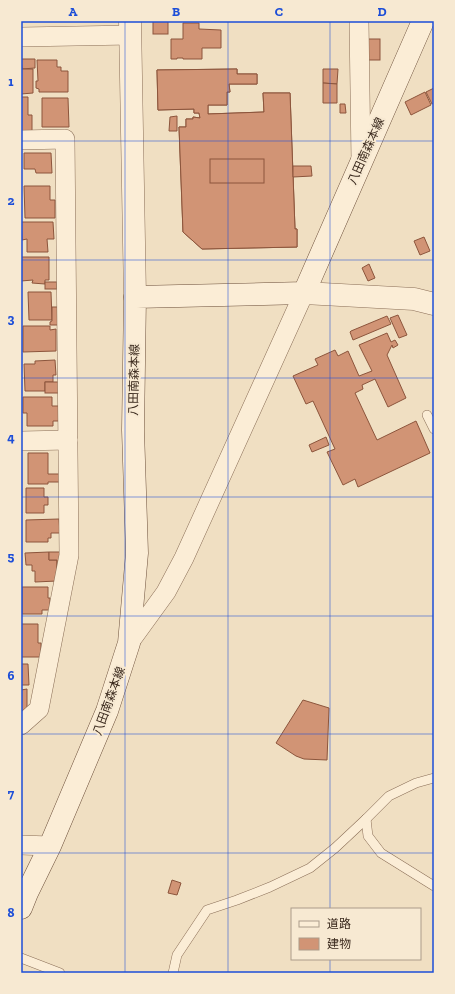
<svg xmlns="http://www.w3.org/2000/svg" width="455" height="994" font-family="'Zilla Slab','Noto Sans JP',serif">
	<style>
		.building { fill: #d19475; stroke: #8c553c; fill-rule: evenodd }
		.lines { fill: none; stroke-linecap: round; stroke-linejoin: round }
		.service-casing { stroke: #8b6f58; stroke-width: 10 }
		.minor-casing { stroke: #8b6f58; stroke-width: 20 }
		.tertiary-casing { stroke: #8b6f58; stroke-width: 23 }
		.secondary-casing { stroke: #6d503b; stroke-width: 23 }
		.service { stroke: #fbedd6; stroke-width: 9 }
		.minor { stroke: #fbedd6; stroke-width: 19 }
		.tertiary { stroke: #fbedd6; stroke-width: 22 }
		.secondary { stroke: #fbedd6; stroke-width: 22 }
		.grid { fill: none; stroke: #1d4ed8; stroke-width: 1; stroke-opacity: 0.55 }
		.labels { text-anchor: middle; stroke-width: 4; stroke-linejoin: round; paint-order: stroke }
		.street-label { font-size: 12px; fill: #3a291d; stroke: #f7e9d2 }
		.neatline { fill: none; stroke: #1d4ed8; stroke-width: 1.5 }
		.grid-label { font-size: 13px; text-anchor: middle; font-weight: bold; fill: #1d4ed8 }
	</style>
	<rect width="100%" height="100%" fill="#f0dfc2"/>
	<g class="building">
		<rect x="153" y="21" width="15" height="13"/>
		<polygon points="183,23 199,23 199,29 221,30 221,48 202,48 202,59 183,59 183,58 177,58 177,59 171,59 171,39 183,39"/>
		<rect x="366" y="39" width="14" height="21"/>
		<polygon points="21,59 35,59 35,68 22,69"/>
		<polygon points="37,60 57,60 57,67 61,67 61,71 68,71 68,92 39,92 39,89 36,88 36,81 38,81"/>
		<polygon points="21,65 22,69 33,69 33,93 21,94"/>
		<path d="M 237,69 L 237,74 L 257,74 L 257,84 L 229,84 L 230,92 L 227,92 L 227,105 L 208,105 L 208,114 L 264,112 L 263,93 L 290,93 L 295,229 L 297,229 L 297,247 L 202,249 L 183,232 L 179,127 L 186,127 L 186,119 L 193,119 L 193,117 L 200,118 L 199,113 L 194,113 L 194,109 L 158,110 L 157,70 ZM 210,159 L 264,159 L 264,183 L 210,183 Z"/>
		<polygon points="237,69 237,74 257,74 257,84 229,84 230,92 227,92 227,105 208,105 208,114 264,112 263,93 290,93 295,229 297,229 297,247 202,249 183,232 179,127 186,127 186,119 193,119 193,117 200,118 199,113 194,113 194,109 158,110 157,70"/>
		<polygon points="323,69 338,69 337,84 323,83"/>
		<polygon points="323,83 337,84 337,103 323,103"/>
		<polygon points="434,88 434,103 432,104 426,92"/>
		<polygon points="425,92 431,105 411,115 405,102"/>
		<polygon points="21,97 28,97 28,115 32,115 32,134 21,134"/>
		<polygon points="42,98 68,98 69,127 42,127"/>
		<polygon points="340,104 345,104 346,113 340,113"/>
		<polygon points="177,116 177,131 169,131 170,117"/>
		<polygon points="24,153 51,153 52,173 36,173 35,169 24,169"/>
		<rect x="210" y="159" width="54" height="24"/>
		<polygon points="293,166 311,166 312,176 293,177"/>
		<polygon points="24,186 50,186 50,200 55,200 55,218 25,218"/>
		<polygon points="21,222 53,222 54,239 47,239 48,252 27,252 27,239 22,240"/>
		<polygon points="424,237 430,251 420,255 414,241"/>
		<polygon points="21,257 49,257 49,280 45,280 45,284 32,283 33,280 21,281"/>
		<polygon points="369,264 375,278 368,281 362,268"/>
		<rect x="45" y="282" width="12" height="7"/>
		<polygon points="28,292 51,292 52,320 29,320"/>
		<polygon points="52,307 58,307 59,325 50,325 50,322 52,321"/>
		<polygon points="398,315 407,335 399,338 390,318"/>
		<polygon points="387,316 391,324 353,340 350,332 351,331"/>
		<polygon points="23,326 50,326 50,330 56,329 56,351 23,352"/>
		<polygon points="387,333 391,342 395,340 398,345 393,348 392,345 387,355 406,398 388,407 375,379 362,385 363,389 355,393 377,440 416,421 430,453 358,487 355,479 343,485 327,452 335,449 313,401 306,404 293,376 318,365 315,359 335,350 338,356 348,351 359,376 372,371 359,345"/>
		<polygon points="55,360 56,375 53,375 53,382 45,382 45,391 25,391 24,364 35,364 35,361"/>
		<rect x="45" y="382" width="14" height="11"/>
		<polygon points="23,397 52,397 52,406 59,406 59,421 53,421 53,426 27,426 27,413 23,413"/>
		<polygon points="326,437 329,445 312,452 309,445"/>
		<polygon points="28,453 48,453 48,474 61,474 61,482 48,482 48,484 28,484"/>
		<polygon points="26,488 44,488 44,497 48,497 48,505 44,505 44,513 26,513"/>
		<polygon points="59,519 60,533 51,533 51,538 48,538 48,542 26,542 26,520"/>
		<polygon points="49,552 49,560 57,560 57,581 35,582 35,571 32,571 32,565 26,565 25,553"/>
		<polygon points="49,552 61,552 57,569 57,560 49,560"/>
		<polygon points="22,587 48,587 48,598 50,598 50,610 42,610 42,614 22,614"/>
		<polygon points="21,624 38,624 38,643 41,643 41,657 21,657"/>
		<polygon points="21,664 28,664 29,685 21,685"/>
		<polygon points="27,689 27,710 26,711 21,711 21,690"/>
		<polygon points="303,700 329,708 327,760 304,759 296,756 276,743"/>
		<polygon points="172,880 181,883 177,895 168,893"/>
	</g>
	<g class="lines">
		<defs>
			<g id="service">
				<polyline points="427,415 434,429"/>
				<polyline points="366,819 368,836 381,853 434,886"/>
				<polyline points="21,958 60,973"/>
				<polyline points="173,973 177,955 207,910 237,900 270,887 310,868 335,848 366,819 389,796 416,783 434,778"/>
			</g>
			<g id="minor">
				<polyline points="359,21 361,161"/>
				<polyline points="21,37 131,35"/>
				<polyline points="21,140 65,139 69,555 39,709 21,725"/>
				<polyline points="21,441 68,440"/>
				<polyline points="129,643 166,592 184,558 304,293"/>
				<polyline points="21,845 50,846"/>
			</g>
			<g id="tertiary">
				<polyline points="130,21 135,297"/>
				<polyline points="304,293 414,299 434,304"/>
			</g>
			<polyline id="secondary" points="21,908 27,893 50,846 107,711 129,643 137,553 133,430 135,297 304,293 423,21"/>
		</defs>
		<use href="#service" class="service-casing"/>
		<use href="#minor" class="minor-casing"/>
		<use href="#tertiary" class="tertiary-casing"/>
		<use href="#secondary" class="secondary-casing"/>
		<use href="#service" class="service"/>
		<use href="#minor" class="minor"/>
		<use href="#tertiary" class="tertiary"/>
		<use href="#secondary" class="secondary"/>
	</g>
	<path class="grid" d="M 125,21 L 125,973M 228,21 L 228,973M 330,21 L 330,909M 21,141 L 434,141M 21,260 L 434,260M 21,378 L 434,378M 21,497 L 434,497M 21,616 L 434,616M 21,734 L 434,734M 21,853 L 434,853M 330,959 L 330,973"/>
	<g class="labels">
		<g class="street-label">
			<text transform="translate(366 151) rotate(-66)" y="4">八田南森本線</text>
			<text transform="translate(134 380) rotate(-89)" y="4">八田南森本線</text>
			<text transform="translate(109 701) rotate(-70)" y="4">八田南森本線</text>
		</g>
	</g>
	<rect width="455" height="994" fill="none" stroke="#f7e9d2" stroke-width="44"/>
	<rect x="291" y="908" width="130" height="52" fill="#f7e9d2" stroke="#ab9c8a"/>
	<rect x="299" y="921" width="20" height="6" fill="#fbedd6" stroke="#ab9c8a"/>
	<text x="327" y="928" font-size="12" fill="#3a291d">道路</text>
	<rect x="299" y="938" width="20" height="12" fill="#d19475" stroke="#ab9c8a"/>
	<text x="327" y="948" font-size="12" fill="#3a291d">建物</text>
	<rect x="22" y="22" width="411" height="950" class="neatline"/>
	<g class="grid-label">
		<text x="73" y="16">A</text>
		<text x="176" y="16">B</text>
		<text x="279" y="16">C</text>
		<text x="382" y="16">D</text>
		<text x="11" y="86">1</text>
		<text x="11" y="205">2</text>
		<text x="11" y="323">3</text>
		<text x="11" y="442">4</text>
		<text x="11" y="561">5</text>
		<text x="11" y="680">6</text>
		<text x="11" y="798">7</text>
		<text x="11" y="917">8</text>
	</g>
</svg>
